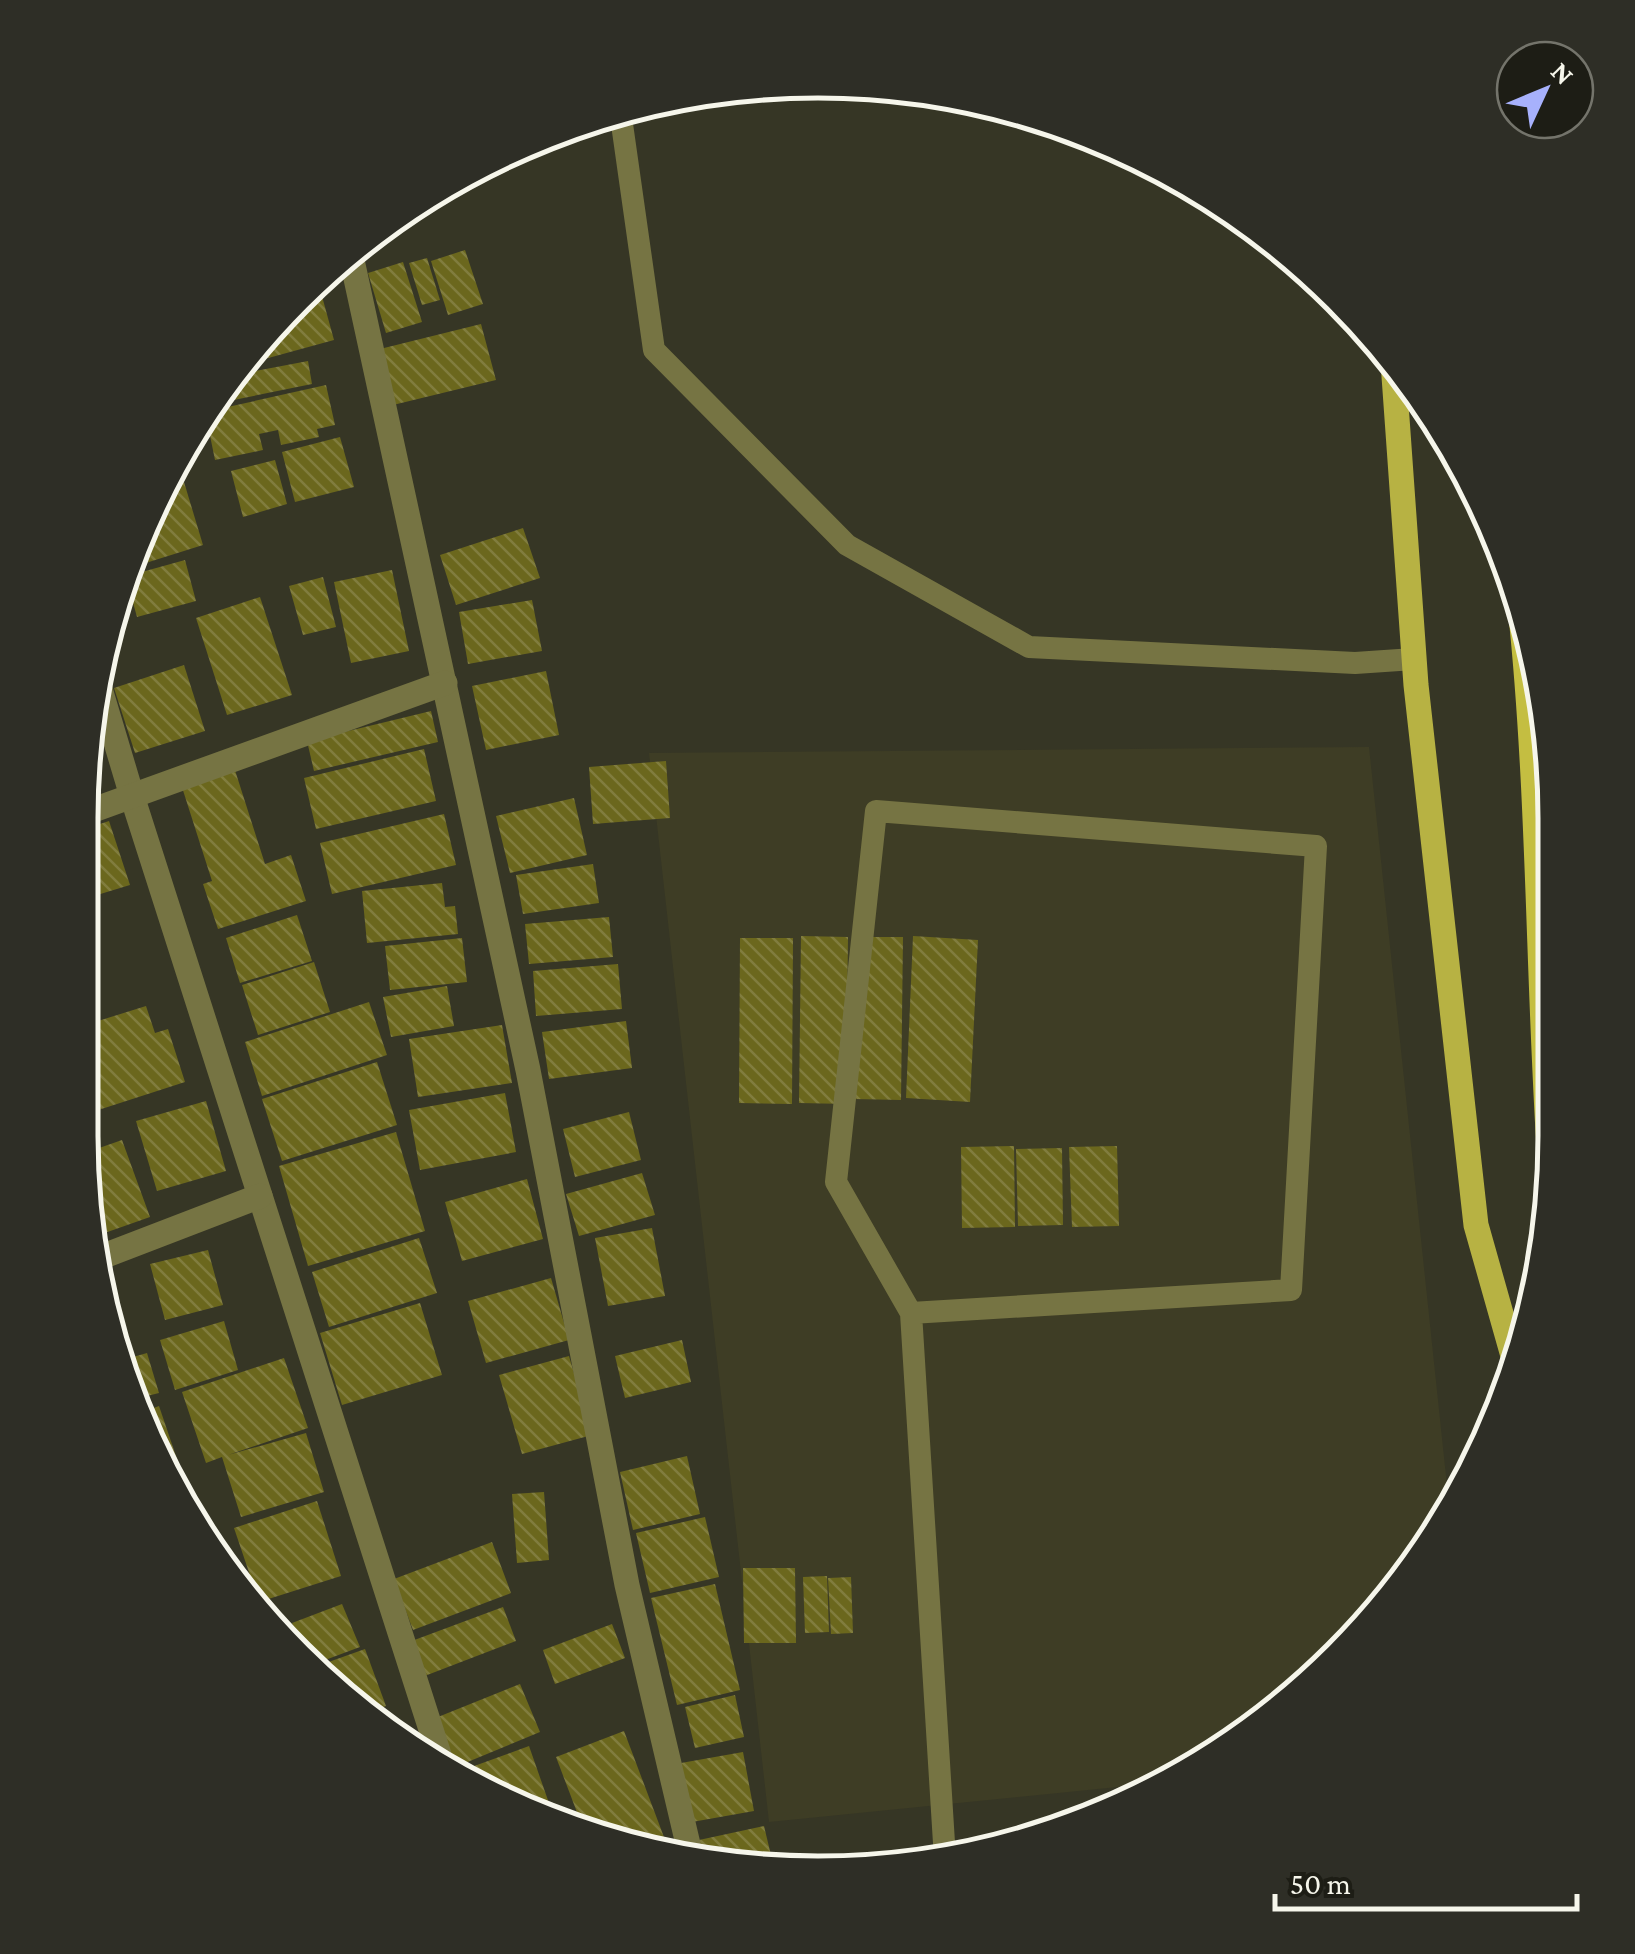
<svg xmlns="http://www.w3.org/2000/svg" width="1635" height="1954" font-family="'Crimson Pro',serif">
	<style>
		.built { fill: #3e3d25 }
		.building { fill: url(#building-back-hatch) }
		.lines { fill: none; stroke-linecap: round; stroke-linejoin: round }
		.service { stroke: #767443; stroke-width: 22 }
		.minor { stroke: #767443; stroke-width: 25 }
		.primary { stroke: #b7b243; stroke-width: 25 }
		.trunk { stroke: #c4be41; stroke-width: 28 }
		.rim { fill: none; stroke: #f6f6eb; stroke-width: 5 }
	</style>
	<defs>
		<pattern id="building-back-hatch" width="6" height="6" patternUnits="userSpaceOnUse" patternTransform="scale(2.5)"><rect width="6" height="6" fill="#6b671d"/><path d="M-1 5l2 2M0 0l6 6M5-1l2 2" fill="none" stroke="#817d3e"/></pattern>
	</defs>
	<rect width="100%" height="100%" fill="#363625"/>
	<polygon class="built" points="1369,747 1450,1514 1372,1623 1228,1749 1167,1782 769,1822 649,753"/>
	<g class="building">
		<polygon points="465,250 483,304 448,315 431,261"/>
		<polygon points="427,258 440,300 422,305 409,263"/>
		<polygon points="403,262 422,322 386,333 368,273"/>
		<polygon points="317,278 334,340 261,360 258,349 296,296"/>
		<polygon points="481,324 496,380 393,405 380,349"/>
		<polygon points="308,361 312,384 219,403 240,374"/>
		<polygon points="326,385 335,425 317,429 319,437 281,445 278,430 259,434 263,450 215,460 207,421 214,410"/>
		<polygon points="340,437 354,487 295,502 282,452"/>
		<polygon points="275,460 287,504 243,517 231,471"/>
		<polygon points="184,482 203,545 133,567 156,492"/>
		<polygon points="523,528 540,578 456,605 440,555"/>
		<polygon points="185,560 196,601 137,617 128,585 131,575"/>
		<polygon points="392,570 409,651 351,663 334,582"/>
		<polygon points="323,577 336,627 303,635 289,586"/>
		<polygon points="260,597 292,695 227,715 196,618"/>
		<polygon points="532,600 542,651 468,664 459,612"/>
		<polygon points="184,665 205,731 135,753 114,688"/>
		<polygon points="546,671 559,735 486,750 472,686"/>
		<polygon points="431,711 438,742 314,771 307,741"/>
		<polygon points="424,749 436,801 316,829 304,778"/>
		<polygon points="666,761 670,818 593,824 589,767"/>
		<polygon points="233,764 265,864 291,855 306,901 218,929 203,884 212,881 180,781"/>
		<polygon points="574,798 587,855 510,873 496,816"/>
		<polygon points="444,814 456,865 332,894 320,843"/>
		<polygon points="109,821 130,885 84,899 85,829"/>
		<polygon points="593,864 599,903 523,914 516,875"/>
		<polygon points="442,883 445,907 455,906 458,934 367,943 362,891"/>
		<polygon points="297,915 312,961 240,983 226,938"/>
		<polygon points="609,917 613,957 529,964 525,924"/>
		<polygon points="801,936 848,937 846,1104 799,1103"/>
		<polygon points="913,936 978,940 970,1102 906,1098"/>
		<polygon points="855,937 903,937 901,1100 854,1099"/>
		<polygon points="462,938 467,982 390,990 385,946"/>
		<polygon points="740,938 793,938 792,1104 739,1103"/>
		<polygon points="314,962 330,1012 258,1035 242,985"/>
		<polygon points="618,964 622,1009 536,1016 533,971"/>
		<polygon points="447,986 454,1026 391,1037 383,997"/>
		<polygon points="369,1002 387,1055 262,1096 245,1042"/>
		<polygon points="146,1006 155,1033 168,1029 185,1082 86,1114 81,1096 82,1026"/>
		<polygon points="626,1021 632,1068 549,1079 542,1032"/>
		<polygon points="502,1025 512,1083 418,1097 409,1039"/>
		<polygon points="377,1062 397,1125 282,1161 262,1099"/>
		<polygon points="505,1093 516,1152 420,1170 409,1110"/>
		<polygon points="206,1101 226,1171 157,1191 136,1121"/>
		<polygon points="629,1112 641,1160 575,1177 563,1129"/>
		<polygon points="396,1132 425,1231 308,1266 279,1166"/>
		<polygon points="122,1140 150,1217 99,1235 89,1209 82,1154"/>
		<polygon points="1014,1146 1015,1227 962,1228 961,1147"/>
		<polygon points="1117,1146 1119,1226 1072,1227 1069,1147"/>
		<polygon points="1062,1148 1063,1225 1018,1226 1016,1149"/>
		<polygon points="642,1173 655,1215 579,1236 566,1194"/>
		<polygon points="527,1179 543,1239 462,1261 445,1202"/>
		<polygon points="652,1228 665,1296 608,1306 595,1238"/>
		<polygon points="419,1238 437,1293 329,1327 312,1272"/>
		<polygon points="208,1250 223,1305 165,1320 150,1264"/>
		<polygon points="551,1278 569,1340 486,1363 468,1301"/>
		<polygon points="102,1288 115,1334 109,1336 105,1327"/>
		<polygon points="420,1303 442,1375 342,1405 320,1333"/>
		<polygon points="224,1321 238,1370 175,1390 160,1340"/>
		<polygon points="682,1340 691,1382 625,1398 615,1356"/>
		<polygon points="147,1353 159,1393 135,1399 119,1361"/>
		<polygon points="569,1356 592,1435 522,1454 499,1375"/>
		<polygon points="284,1358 308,1428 228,1455 306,1433 324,1492 241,1517 222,1457 206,1463 182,1392"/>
		<polygon points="159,1406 179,1465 164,1470 140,1413"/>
		<polygon points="687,1456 700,1514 633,1530 620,1472"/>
		<polygon points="544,1492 549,1560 517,1563 512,1494"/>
		<polygon points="317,1501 341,1576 259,1602 234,1528"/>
		<polygon points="705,1517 719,1577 650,1593 636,1533"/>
		<polygon points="492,1542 511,1593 413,1630 394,1579"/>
		<polygon points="743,1568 795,1568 796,1643 744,1643"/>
		<polygon points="827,1576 829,1632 805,1633 803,1577"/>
		<polygon points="851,1577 853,1633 831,1634 828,1578"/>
		<polygon points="715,1584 740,1690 677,1705 651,1598"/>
		<polygon points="342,1604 360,1647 309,1666 292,1623"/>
		<polygon points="503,1607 516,1641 422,1677 409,1642"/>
		<polygon points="612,1624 625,1658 555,1684 543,1650"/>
		<polygon points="365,1649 386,1706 364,1714 309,1669"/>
		<polygon points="520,1684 540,1732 453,1768 433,1719"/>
		<polygon points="735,1695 744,1737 695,1748 685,1707"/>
		<polygon points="624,1731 670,1853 586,1836 556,1757"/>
		<polygon points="529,1746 550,1806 534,1812 455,1773"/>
		<polygon points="743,1752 754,1811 692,1822 681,1763"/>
		<polygon points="764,1826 775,1872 704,1859 699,1840"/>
	</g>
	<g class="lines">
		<g class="service">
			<polyline points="620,110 654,350 847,545 1029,647 1355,663 1414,659"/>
			<polyline points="911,1313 1291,1290 1316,846 876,811 836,1182 911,1313 945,1859"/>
		</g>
		<g class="minor">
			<polyline points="350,251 528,1070 627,1585 691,1857"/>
			<polyline points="98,682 132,796 443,1767"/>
			<polyline points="85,813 445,683"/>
			<polyline points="96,1259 260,1196"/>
		</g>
		<polyline class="primary" points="1393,362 1416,685 1476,1225 1517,1370"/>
		<path class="trunk" d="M 1522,611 C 1542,802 1539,995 1553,1187"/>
	</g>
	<path d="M0 0H1635V1954H0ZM818 98H818A720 720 0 0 1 1538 818V1136A720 720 0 0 1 818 1856H818A720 720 0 0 1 98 1136V818A720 720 0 0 1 818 98Z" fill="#2e2e26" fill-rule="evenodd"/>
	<path class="rim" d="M818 98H818A720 720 0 0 1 1538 818V1136A720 720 0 0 1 818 1856H818A720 720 0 0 1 98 1136V818A720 720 0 0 1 818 98Z"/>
	<g transform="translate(1545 90) rotate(46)"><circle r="48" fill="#1d1d15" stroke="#74746b" stroke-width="2.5"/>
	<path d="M0-8L18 38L0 25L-18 38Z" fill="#a7b1fc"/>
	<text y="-15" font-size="28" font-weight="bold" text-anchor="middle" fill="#f6f6eb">N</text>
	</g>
	<path d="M1275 1894v15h302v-15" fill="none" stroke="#f6f6eb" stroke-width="5"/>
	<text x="1290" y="1894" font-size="30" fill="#f6f6eb" stroke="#1d1d15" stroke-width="8" paint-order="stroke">50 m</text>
</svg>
